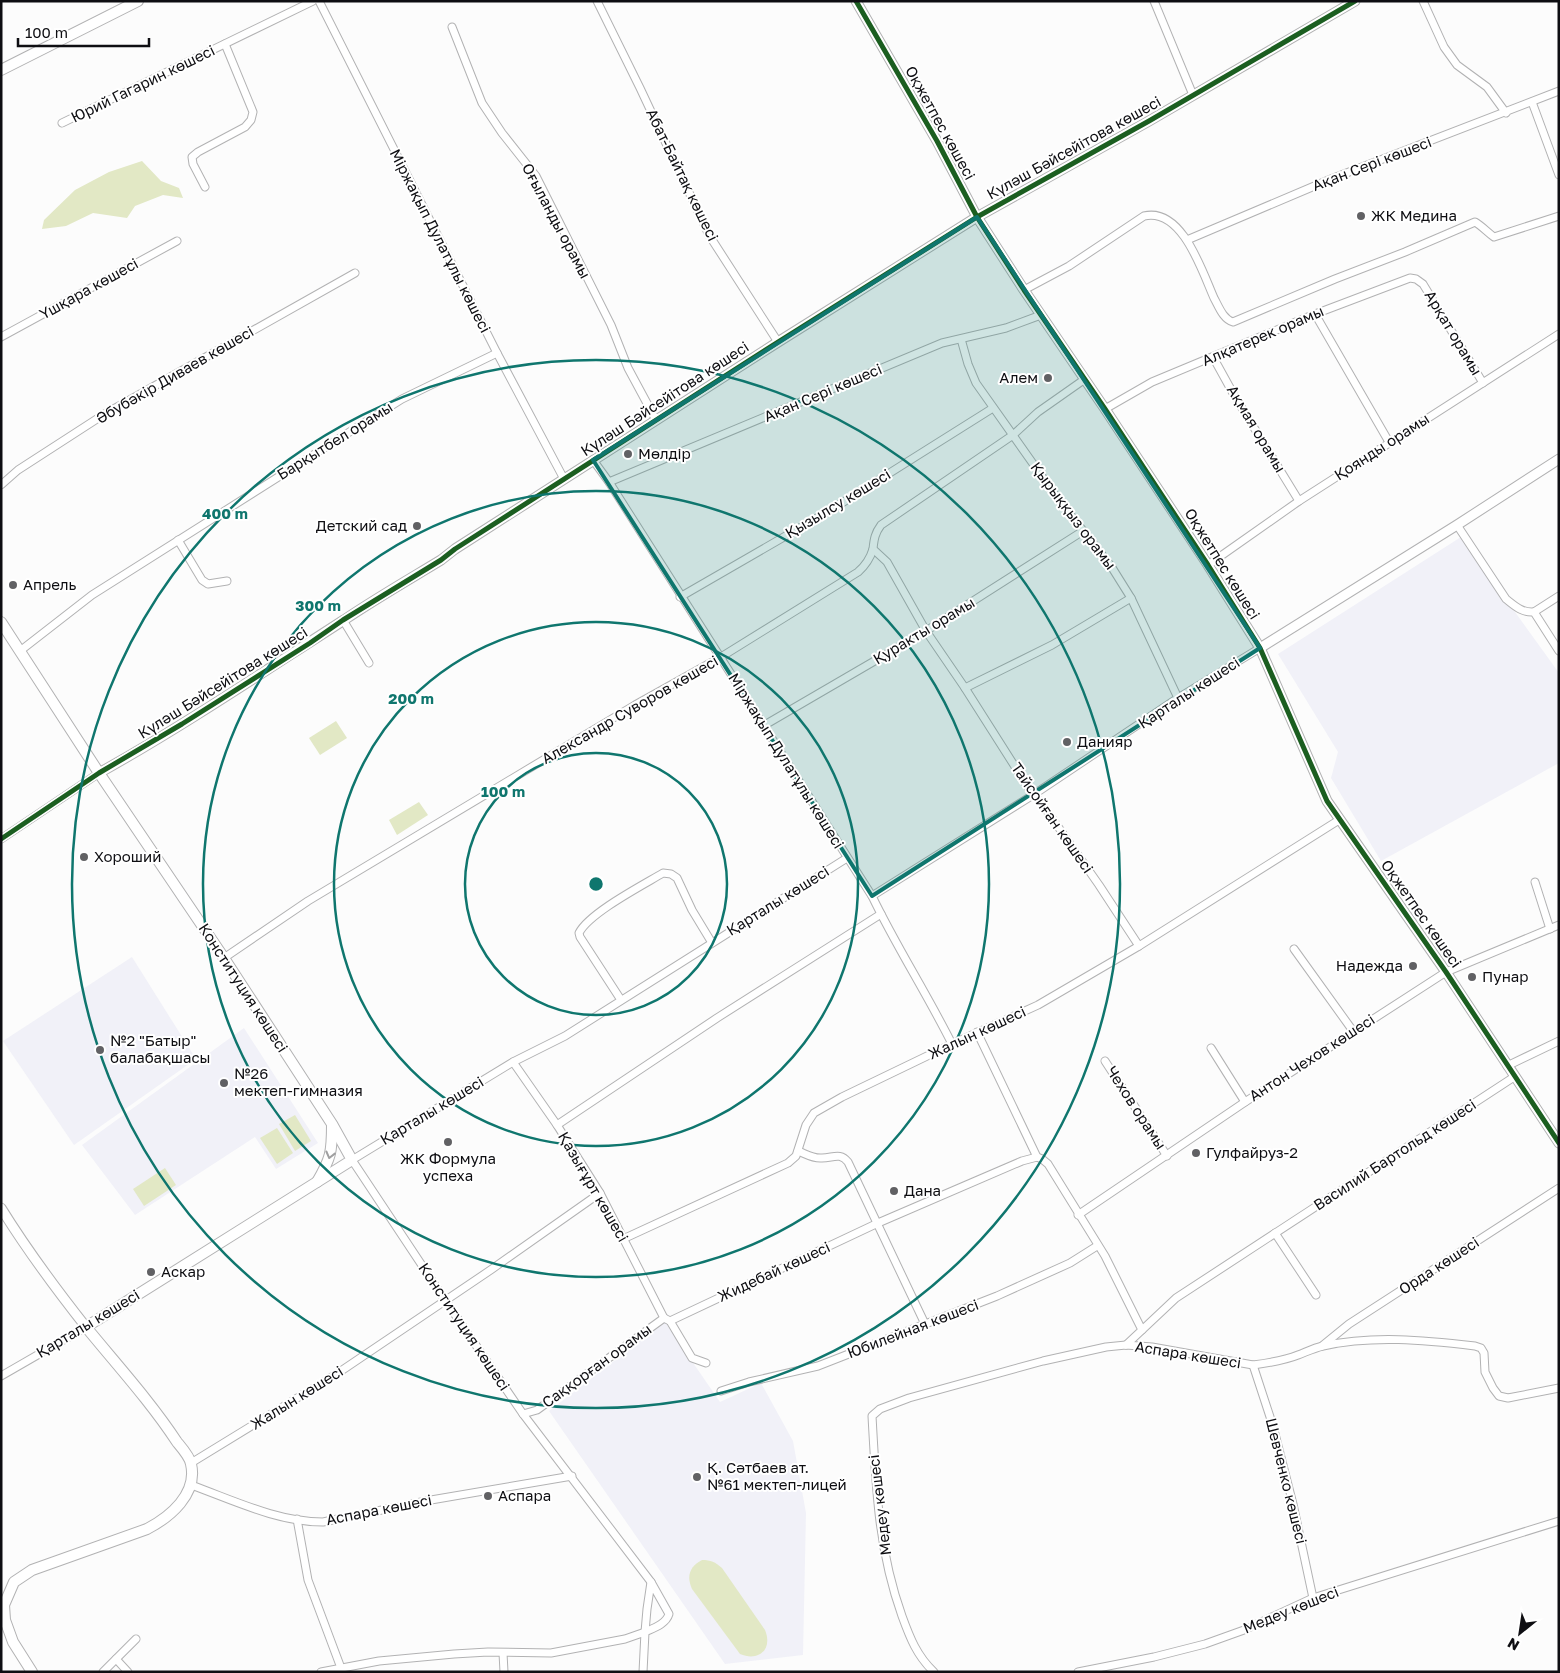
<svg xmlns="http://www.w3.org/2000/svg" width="1560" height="1673" font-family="'Golos Text',sans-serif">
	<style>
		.built { fill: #f1f1f8 }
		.green { fill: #e2e8c5 }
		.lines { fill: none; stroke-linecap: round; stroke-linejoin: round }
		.minor-casing { stroke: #b2b2b3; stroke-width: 9 }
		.tertiary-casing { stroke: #b2b2b3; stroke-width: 11 }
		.secondary-casing { stroke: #b2b2b3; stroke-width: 12 }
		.minor { stroke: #fff; stroke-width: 7 }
		.tertiary { stroke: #fff; stroke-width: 9 }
		.secondary { stroke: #fff; stroke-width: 10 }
		.cycleway-casing { stroke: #fff; stroke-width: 8 }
		.cycleway { stroke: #1b5e20; stroke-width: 5 }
		.oneway { stroke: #9f9fa0 }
		.marked { fill: #0f766e; fill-opacity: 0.2; stroke: #0f766e; stroke-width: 4; stroke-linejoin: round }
		.ring { fill: none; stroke: #0f766e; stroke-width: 2.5 }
		.poi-dot { fill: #616164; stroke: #fff; stroke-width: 2 }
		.labels { text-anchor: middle; stroke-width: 4; stroke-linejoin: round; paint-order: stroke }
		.street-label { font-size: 15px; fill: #0e0e12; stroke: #fff }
		.poi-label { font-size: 15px; fill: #0e0e12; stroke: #fff; text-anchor: start }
		.centre { fill: #0f766e; stroke: #fff; stroke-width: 2.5 }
		.ring-label { font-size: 15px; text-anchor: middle; font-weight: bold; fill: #0f766e; stroke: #fff; stroke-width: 4; stroke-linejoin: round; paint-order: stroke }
	</style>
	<rect width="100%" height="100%" fill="#fcfcfc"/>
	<g class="built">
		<polygon points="1461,537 1559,673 1559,763 1381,861 1331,778 1338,752 1278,654"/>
		<polygon points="132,957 196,1059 74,1145 3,1041"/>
		<polygon points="244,1028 318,1143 276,1169 255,1137 135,1215 82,1145"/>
		<polygon points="665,1322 720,1402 761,1383 793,1441 806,1513 803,1655 725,1664 549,1411"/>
	</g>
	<g class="green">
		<polygon points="142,161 161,181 179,188 183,198 163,195 135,206 127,218 93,213 66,226 42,229 44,220 75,190 109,172"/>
		<polygon points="336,721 347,738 320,755 309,738"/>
		<polygon points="419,802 428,815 397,835 389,820"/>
		<polygon points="295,1115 311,1141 295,1151 279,1124"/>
		<polygon points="277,1128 293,1153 277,1164 260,1138"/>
		<polygon points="165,1168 176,1185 144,1206 133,1189"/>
		<path d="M 702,1560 C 711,1560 715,1562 722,1568 L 765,1630 C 773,1649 759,1662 740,1654 L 692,1589 C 686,1576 690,1566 702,1560 Z"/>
	</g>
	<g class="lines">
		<defs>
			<g id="minor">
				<polyline points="319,1 497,353 564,479"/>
				<polyline points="597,1 640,88 709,235 778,342"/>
				<polyline points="1154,1 1193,95"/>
				<polyline points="1423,1 1444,47 1457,65 1487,87 1506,113"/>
				<polyline points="452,27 482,103 502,133 536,176 611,325 628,368 656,420"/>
				<polyline points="1532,102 1559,175"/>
				<polyline points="62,123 313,1"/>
				<polyline points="205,187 193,164 192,157 198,152 245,127 251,120 253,112 225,44"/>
				<polyline points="1187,240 1331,179 1559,91"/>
				<path d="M 1024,290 L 1069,266 L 1144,216 C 1182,207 1202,271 1214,298 C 1219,307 1223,319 1233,322 L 1335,279 L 1405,252 L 1475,222 C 1482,226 1487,232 1494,237 L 1559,216"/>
				<polyline points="1315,314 1389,442"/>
				<polyline points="1,337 177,241"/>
				<polyline points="961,339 968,364 976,383 1058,499 1111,566 1131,598 1178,698"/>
				<polyline points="1213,357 1234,395 1299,501"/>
				<path d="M 1085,379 L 1038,412 L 1013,435 L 881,525 C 875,533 874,539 873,549 L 887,562 L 926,631 L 965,688 L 1033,795 L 1040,801 L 1099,885 L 1139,946"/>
				<polyline points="1105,409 1152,382 1315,314 1410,278 1416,279 1423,284 1483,383"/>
				<path d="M 593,460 L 609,482 L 872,896 C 896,946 927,994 952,1044"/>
				<polyline points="609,482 942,343 1006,328 1041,315"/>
				<polyline points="1,485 18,470 103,415 355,273"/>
				<path d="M 1457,525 L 1506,599 C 1515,606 1522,613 1534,612 L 1559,651"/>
				<polyline points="178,540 202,580 208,584 227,581"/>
				<polyline points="1208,565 1299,501 1559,334"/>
				<polyline points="680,597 834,508 993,408"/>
				<polyline points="1534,612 1559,596"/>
				<polyline points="343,620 369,663"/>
				<polyline points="20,651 92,595 332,443 402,399 497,353"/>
				<polyline points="965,688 1052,645 1131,598"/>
				<polyline points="763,726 926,631 1083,531"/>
				<polyline points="1,839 99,773"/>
				<polyline points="1535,882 1550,929"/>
				<polyline points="872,896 1033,795 1178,698 1260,648"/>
				<polyline points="1294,949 1353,1031"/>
				<path d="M 224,958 L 308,901 L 635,705 L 721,657 L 858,572 C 866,565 870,559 873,549"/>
				<path d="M 621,1000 L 580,937 L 579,933 C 589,913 643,885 663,873 L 671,874 L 677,878 L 692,910 L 712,943"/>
				<polyline points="977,1032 1037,1157 1042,1159 1048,1164 1105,1256 1142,1330 1126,1345"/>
				<polyline points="1211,1048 1245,1102"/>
				<polyline points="1105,1061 1167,1156"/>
				<polyline points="513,1062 557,1125 600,1193 664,1318"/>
				<polyline points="1507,1066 1559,1041"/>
				<polyline points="557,1125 717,1018 881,914"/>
				<path d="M 798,1151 C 806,1154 813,1159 822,1158 C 833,1158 840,1152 848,1162 L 925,1324"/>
				<polyline points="1078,1215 1245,1102 1446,972 1559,925"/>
				<polyline points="1275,1233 1316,1295"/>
				<polyline points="623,1239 788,1163 796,1156 806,1125 814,1113 842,1097 952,1044 1038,1005 1139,946 1339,820"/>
				<polyline points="670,1321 878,1223 1022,1161 1037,1157"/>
				<polyline points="670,1321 692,1358 706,1363"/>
				<polyline points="1142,1330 1176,1298 1514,1077"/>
				<polyline points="1322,1346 1349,1324 1559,1188"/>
				<polyline points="1253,1365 1273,1426 1293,1504 1313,1598"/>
				<polyline points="1,1376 86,1327"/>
				<polyline points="721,1391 749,1382 818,1366 997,1296 1070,1263 1097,1246"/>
				<polyline points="523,1414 537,1410 664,1318 668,1320"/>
				<polyline points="191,1463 338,1373 492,1269 600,1193"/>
				<path d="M 191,1485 C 233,1500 277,1522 323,1522 L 431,1500 L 572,1476"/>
				<polyline points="297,1519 308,1580 341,1668"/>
				<polyline points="651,1582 523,1414 445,1300 352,1160 513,1062 565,1036 847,858"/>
				<path d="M 651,1582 L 669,1614 C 666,1624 654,1628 645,1632 L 647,1609 Z"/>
				<polyline points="503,1653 504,1672"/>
				<polyline points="116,1659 128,1672"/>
				<polyline points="103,1672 136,1639"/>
				<polyline points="321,1672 379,1661 454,1654 488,1652 551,1653 625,1639 645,1632 643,1672"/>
				<path d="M 934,1672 C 917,1656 910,1638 902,1616 C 878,1549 876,1487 872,1416 L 880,1409 L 909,1398 L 1043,1361 L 1106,1347 L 1126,1345 L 1152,1347 L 1253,1365 C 1268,1363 1283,1361 1298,1355 C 1306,1352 1314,1348 1323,1346 C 1373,1335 1424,1340 1475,1346 L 1481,1348 L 1484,1353 L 1485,1372 L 1493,1388 L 1499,1396 L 1508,1398 L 1559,1388"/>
				<polyline points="1078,1672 1154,1657 1205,1644 1244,1630 1313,1598 1559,1521"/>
			</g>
			<g id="tertiary">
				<polyline points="856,1 937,141 977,217 1024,290 1105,409 1208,565 1260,648 1327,801 1446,972 1559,1143"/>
				<polyline points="1260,648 1457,525 1559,459"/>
				<path d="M 99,773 C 183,726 263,672 344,620 C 375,599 408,580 441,560 L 455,549 L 778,342 L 977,217 L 1149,121 L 1355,1"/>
				<path d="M 1,1208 C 27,1250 56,1289 86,1327"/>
			</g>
			<g id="secondary">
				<polyline points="1,70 138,1"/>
				<path d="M 1,622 L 99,773 L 224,958 L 332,1124 L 352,1160 L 86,1327 C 117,1365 150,1401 177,1442 C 182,1448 190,1457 191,1464 C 198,1494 170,1517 147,1529 L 32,1570 L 14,1582 L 4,1605 L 5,1620 L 13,1642 L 32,1672"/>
				<path d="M 317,1182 C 331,1158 332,1152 332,1125"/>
			</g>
		</defs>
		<use href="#minor" class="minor-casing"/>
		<use href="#tertiary" class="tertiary-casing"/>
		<use href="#secondary" class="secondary-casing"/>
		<use href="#minor" class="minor"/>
		<use href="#tertiary" class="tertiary"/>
		<use href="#secondary" class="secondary"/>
		<defs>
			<g id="cycleway">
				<polyline points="856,1 937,141 977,217 1024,290 1105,409 1208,565 1260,648 1327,801 1446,972 1559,1143"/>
				<polyline points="1,839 99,773 182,724 310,643 343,620 441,560 455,549 778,342 977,217 1149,121 1355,1"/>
			</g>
		</defs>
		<use href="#cycleway" class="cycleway-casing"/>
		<use href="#cycleway" class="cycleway"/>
	</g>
	<defs><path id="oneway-chevron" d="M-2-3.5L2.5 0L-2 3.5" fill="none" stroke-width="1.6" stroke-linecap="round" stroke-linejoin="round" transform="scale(1.25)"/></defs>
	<use class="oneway" href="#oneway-chevron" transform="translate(330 1155) rotate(104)"/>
	<path class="marked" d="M 977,217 L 1260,648 L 872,896 L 593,460 Z"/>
	<g class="ring">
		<circle cx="596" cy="884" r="131"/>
		<circle cx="596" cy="884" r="262"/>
		<circle cx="596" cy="884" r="393"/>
		<circle cx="596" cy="884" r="524"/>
	</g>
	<g class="poi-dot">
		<circle cx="1361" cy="216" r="5"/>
		<circle cx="1048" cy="378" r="5"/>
		<circle cx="628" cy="454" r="5"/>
		<circle cx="417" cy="526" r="5"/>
		<circle cx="13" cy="585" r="5"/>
		<circle cx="1067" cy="742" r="5"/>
		<circle cx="84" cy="857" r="5"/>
		<circle cx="1413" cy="966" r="5"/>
		<circle cx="1472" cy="977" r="5"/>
		<circle cx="100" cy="1050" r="5"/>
		<circle cx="224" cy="1083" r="5"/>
		<circle cx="448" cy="1142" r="5"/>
		<circle cx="1196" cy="1153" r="5"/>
		<circle cx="894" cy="1191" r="5"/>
		<circle cx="151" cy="1272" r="5"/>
		<circle cx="697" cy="1477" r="5"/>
		<circle cx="488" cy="1496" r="5"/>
	</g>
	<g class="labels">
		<g class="street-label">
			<text transform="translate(143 84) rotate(-26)" y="5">Юрий Гагарин көшесі</text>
			<text transform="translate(940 123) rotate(61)" y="5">Оқжетпес көшесі</text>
			<text transform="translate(1074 148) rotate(-29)" y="5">Күләш Бәйсейітова көшесі</text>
			<text transform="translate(1372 164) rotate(-21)" y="5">Ақан Сері көшесі</text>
			<text transform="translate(682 175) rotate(64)" y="5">Абат-Байтақ көшесі</text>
			<text transform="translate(556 221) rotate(62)" y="5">Оғыланды орамы</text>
			<text transform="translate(440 241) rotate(63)" y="5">Міржақып Дулатұлы көшесі</text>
			<text transform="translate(89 289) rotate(-29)" y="5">Үшқара көшесі</text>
			<text transform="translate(1453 333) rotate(59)" y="5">Арқат орамы</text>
			<text transform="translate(1263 336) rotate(-23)" y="5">Алқатерек орамы</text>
			<text transform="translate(175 375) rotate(-30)" y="5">Әбубәкір Диваев көшесі</text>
			<text transform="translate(823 393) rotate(-23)" y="5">Ақан Сері көшесі</text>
			<text transform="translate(665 399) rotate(-33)" y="5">Күләш Бәйсейітова көшесі</text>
			<text transform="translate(1256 429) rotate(59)" y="5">Ақмая орамы</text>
			<text transform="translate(335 441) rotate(-32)" y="5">Барқытбел орамы</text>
			<text transform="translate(1382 447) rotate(-33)" y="5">Қоянды орамы</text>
			<text transform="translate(838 504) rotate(-31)" y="5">Қызылсу көшесі</text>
			<text transform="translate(1073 516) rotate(53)" y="5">Қырыққыз орамы</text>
			<text transform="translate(1222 564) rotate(58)" y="5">Оқжетпес көшесі</text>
			<text transform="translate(924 631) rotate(-31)" y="5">Қуракты орамы</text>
			<text transform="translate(223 683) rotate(-32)" y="5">Күләш Бәйсейітова көшесі</text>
			<text transform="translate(1189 693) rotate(-33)" y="5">Қарталы көшесі</text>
			<text transform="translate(630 710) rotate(-30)" y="5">Александр Суворов көшесі</text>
			<text transform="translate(786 761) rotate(58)" y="5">Міржақып Дулатұлы көшесі</text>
			<text transform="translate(1052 818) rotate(55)" y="5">Тайсойған көшесі</text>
			<text transform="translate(778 901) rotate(-32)" y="5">Қарталы көшесі</text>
			<text transform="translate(1421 914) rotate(55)" y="5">Оқжетпес көшесі</text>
			<text transform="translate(243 988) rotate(57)" y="5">Конституция көшесі</text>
			<text transform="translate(977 1033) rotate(-25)" y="5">Жалын көшесі</text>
			<text transform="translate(1312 1058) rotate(-33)" y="5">Антон Чехов көшесі</text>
			<text transform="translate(1136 1108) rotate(57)" y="5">Чехов орамы</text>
			<text transform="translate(432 1111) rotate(-31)" y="5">Қарталы көшесі</text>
			<text transform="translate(1395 1155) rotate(-33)" y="5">Василий Бартольд көшесі</text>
			<text transform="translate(593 1187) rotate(60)" y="5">Қазығұрт көшесі</text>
			<text transform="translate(1439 1266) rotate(-33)" y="5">Орда көшесі</text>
			<text transform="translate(774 1272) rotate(-25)" y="5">Жидебай көшесі</text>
			<text transform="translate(88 1324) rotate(-31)" y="5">Қарталы көшесі</text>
			<text transform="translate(464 1327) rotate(56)" y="5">Конституция көшесі</text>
			<text transform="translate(913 1329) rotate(-21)" y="5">Юбилейная көшесі</text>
			<text transform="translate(1188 1355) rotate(9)" y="5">Аспара көшесі</text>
			<text transform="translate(597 1366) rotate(-36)" y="5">Саққорған орамы</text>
			<text transform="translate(297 1398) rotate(-32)" y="5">Жалын көшесі</text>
			<text transform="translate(1286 1481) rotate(76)" y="5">Шевченко көшесі</text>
			<text transform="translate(880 1505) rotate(-97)" y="5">Медеу көшесі</text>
			<text transform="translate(379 1510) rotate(-11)" y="5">Аспара көшесі</text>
			<text transform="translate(1291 1610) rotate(-22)" y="5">Медеу көшесі</text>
		</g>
		<g class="poi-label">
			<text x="1371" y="221">ЖК Медина</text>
			<text x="1038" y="383" text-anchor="end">Алем</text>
			<text x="638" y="459">Мөлдiр</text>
			<text x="407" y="531" text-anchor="end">Детский сад</text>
			<text x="23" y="590">Апрель</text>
			<text x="1077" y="747">Данияр</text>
			<text x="94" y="862">Хороший</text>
			<text x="1403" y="971" text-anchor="end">Надежда</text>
			<text x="1482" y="982">Пунар</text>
			<text x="110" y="1046">№2 "Батыр"<tspan x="110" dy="17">балабақшасы</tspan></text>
			<text x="234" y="1079">№26<tspan x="234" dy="17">мектеп-гимназия</tspan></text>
			<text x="1206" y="1158">Гулфайруз-2</text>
			<text x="448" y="1164" text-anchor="middle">ЖК Формула<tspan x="448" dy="17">успеха</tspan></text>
			<text x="904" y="1196">Дана</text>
			<text x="161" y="1277">Аскар</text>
			<text x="707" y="1473">Қ. Сәтбаев ат.<tspan x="707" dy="17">№61 мектеп-лицей</tspan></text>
			<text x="498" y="1501">Аспара</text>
		</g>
	</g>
	<circle cx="596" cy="884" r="8" class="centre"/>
	<g class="ring-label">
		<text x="225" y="519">400 m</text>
		<text x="318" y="611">300 m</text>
		<text x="411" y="704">200 m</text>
		<text x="503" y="797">100 m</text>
	</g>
	<rect width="1560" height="1673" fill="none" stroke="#0e0e12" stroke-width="5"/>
	<g transform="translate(1520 1633) rotate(210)" stroke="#ffffff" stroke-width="4" paint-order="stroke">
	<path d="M0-4L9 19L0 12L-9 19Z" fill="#0e0e12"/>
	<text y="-8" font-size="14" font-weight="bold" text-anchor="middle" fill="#0e0e12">N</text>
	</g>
	<path d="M18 38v8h131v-8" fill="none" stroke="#0e0e12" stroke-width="2.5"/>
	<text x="25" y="38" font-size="15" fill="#0e0e12" stroke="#ffffff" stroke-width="4" paint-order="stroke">100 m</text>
</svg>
